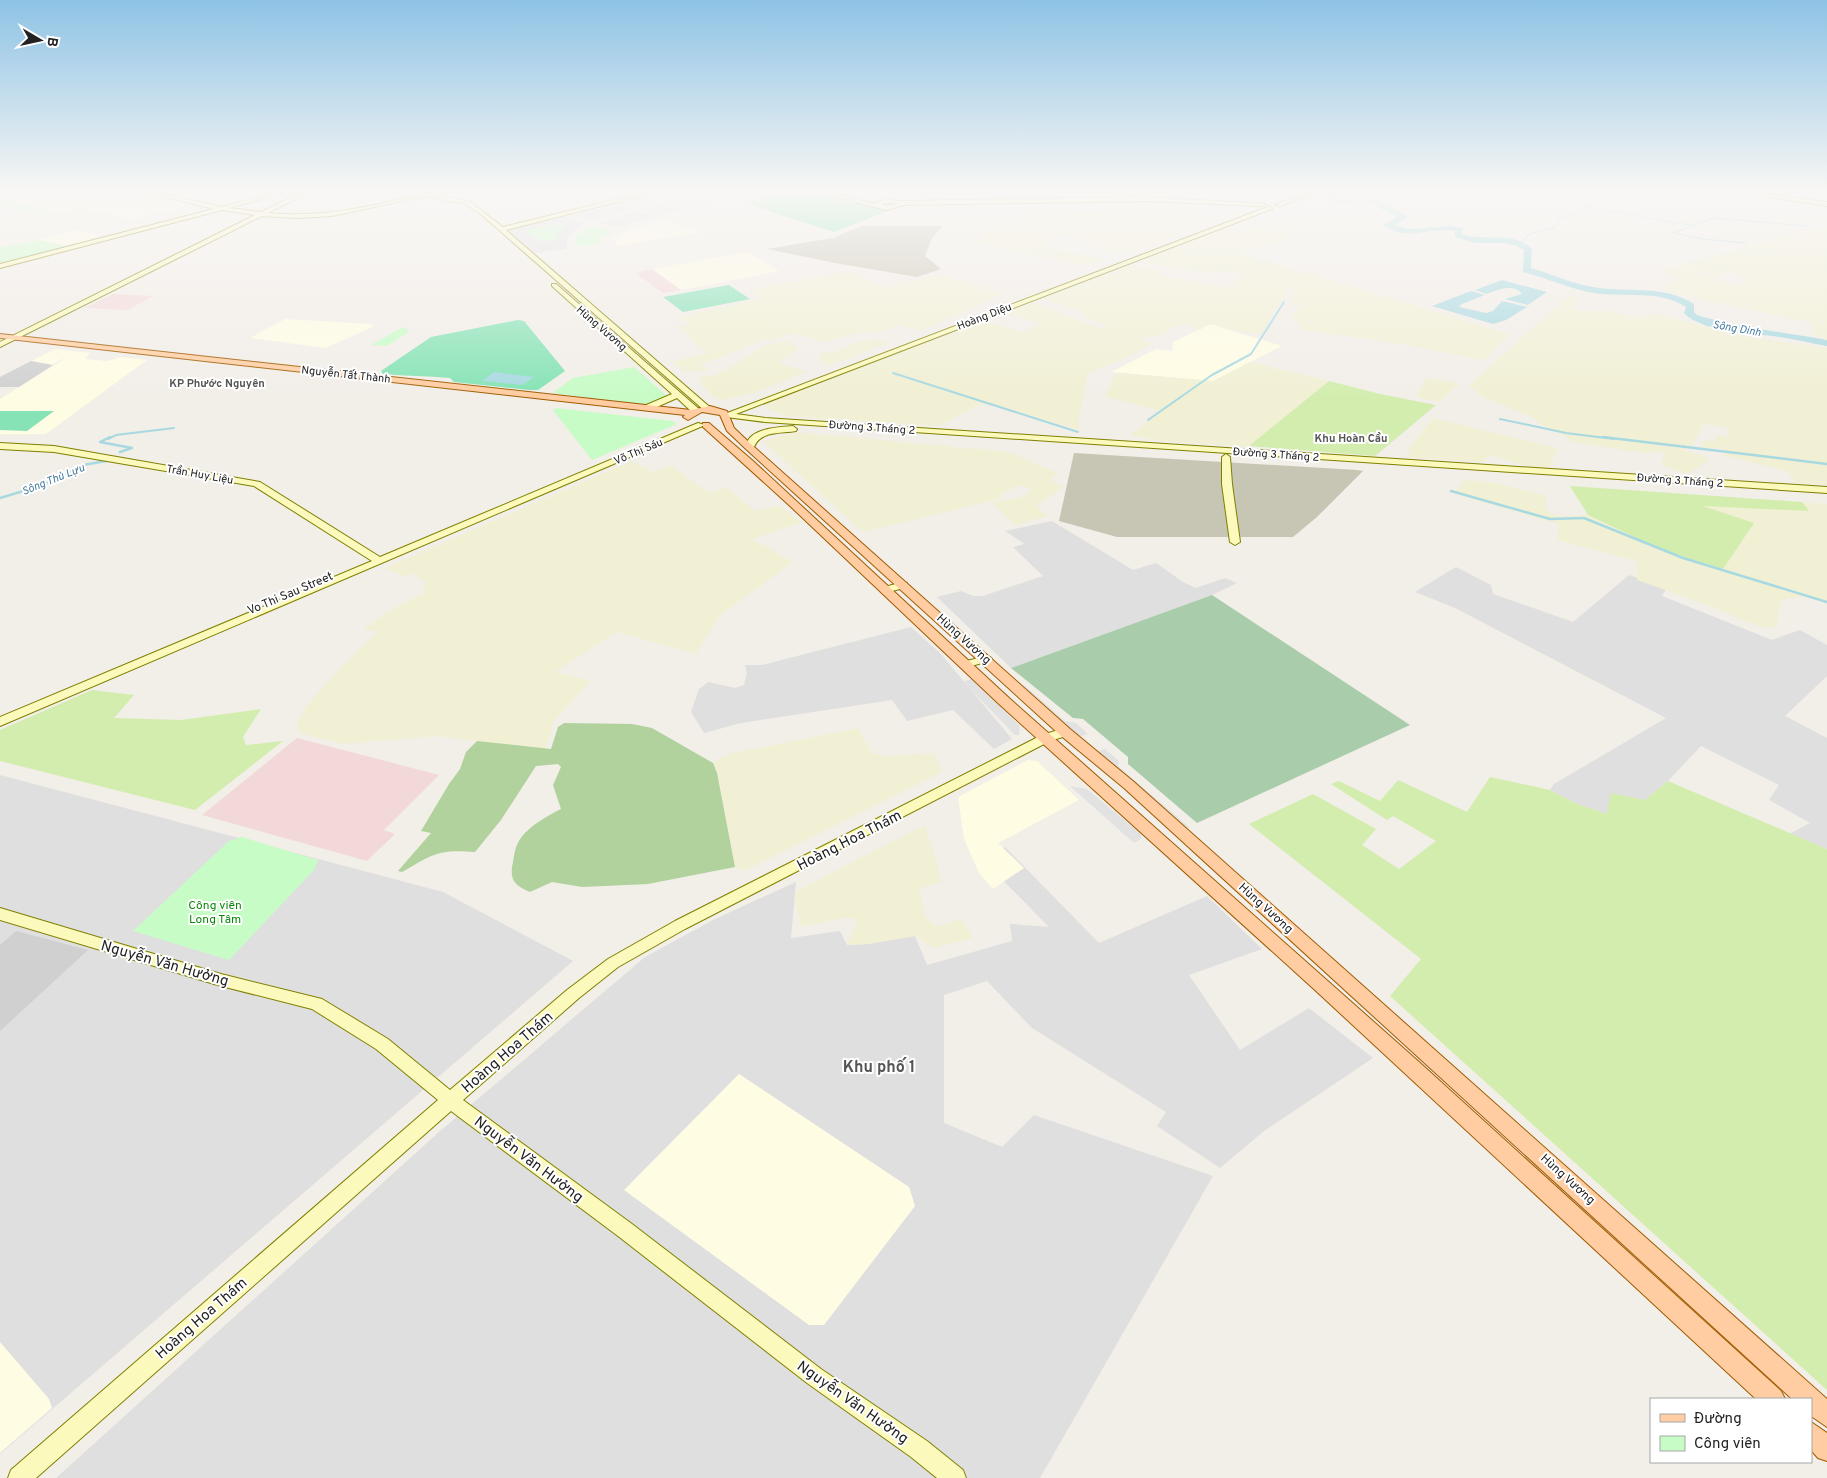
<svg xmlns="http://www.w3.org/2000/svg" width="1827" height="1478" font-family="Overpass,sans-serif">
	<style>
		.residential { fill: #e0dfdf }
		.commercial { fill: #f3d8d9 }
		.education { fill: #fffce4 }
		.religious { fill: #d0d0d0 }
		.construction { fill: #c7c5b3 }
		.farmland { fill: #f1f0d4 }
		.grass { fill: #d3edae }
		.forest { fill: #b1d29c }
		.cemetery { fill: #a9ccaa }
		.park { fill: #c7fcc6 }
		.pitch { fill: #85e3b5 }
		.parking { fill: #e2e2e2 }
		.water { fill: #a8d9e1 }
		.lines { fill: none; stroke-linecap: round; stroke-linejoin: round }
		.stream-far2 { stroke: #a8d9e1; stroke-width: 1 }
		.stream-far1 { stroke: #a8d9e1; stroke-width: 2 }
		.stream { stroke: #a8d9e1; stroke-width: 2.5 }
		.river { fill: #a8d9e1; fill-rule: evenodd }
		.secondary-casing { stroke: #7f8001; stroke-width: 2 }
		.primary-casing { stroke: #9f5b00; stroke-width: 2 }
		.secondary { fill: #fcf9bc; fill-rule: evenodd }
		.primary { fill: #ffcda1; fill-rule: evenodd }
		.labels { text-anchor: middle; stroke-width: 4; stroke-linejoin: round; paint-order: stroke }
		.far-street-label { font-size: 11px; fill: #222; stroke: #fff }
		.far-water-label { font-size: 11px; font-style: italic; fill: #41789d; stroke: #fff }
		.far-neighbourhood-label { font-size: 11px; font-weight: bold; fill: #555; stroke: #fff }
		.street-label { font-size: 12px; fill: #222; stroke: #fff }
		.park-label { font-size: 12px; fill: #0a8708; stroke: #fff }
		.near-street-label { font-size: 15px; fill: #222; stroke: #fff }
		.near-neighbourhood-label { font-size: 16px; font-weight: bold; fill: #555; stroke: #fff }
	</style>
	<rect width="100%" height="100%" fill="#f2eee8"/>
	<g class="residential">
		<polygon points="657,192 670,192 708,203 687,208 645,196"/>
		<polygon points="637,197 641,197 682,209 661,215 619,203"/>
		<polygon points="615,204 632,209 593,220 572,216"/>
		<polygon points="636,211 656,216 616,227 597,223"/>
		<polygon points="564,216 585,222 567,238 567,248 565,249 535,253 509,231 515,227"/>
		<polygon points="1052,521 1133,570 1156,563 1183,582 1196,588 1225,578 1237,583 1212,595 1011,668 937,597 961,591 973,596 983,596 1043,576 1013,547 1025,544 1005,531"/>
		<polygon points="1456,567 1491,585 1493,594 1573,622 1629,575 1667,588 1662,596 1772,640 1800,630 1827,645 1827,676 1785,716 1827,738 1827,849 1789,834 1810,823 1769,800 1779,785 1701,746 1668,781 1645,800 1607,814 1575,803 1550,790 1554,784 1666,718 1455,608 1415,592"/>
		<polygon points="911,627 940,653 1012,739 994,749 953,710 907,721 892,700 741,723 704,733 691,712 699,689 708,682 735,688 744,685 747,673 745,665 762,665"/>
		<polygon points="0,775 443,892 573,961 0,1454"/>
		<polygon points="1005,847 1099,943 1207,896 1262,949 1189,975 1240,1050 1309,1008 1373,1058 1264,1131 1220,1168 1157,1126 1166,1112 1032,1028 987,981 944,995 944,1123 1002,1147 1034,1115 1213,1176 1040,1478 56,1478 439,1132 645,957 715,919 796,882 791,938 840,931 847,945 868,944 915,936 927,965 1012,941 1010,924 1049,927 982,859"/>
	</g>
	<g class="commercial">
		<polygon points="652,269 681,290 663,293 635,273"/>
		<polygon points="113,294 154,296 127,310 85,308"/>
		<polygon points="297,738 439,775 384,830 395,834 367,861 202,815"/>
	</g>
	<g class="education">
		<polygon points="63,192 86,192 110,199 58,213 15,201"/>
		<polygon points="171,192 266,192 262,194 267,195 217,206 167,193"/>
		<polygon points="478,192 546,192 485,203 462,195"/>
		<polygon points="151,195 192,205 132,220 87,209"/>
		<polygon points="666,220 703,232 616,246 615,240 610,240 630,229"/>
		<polygon points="77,230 100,236 67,246 39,240"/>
		<polygon points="748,252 779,271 681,290 652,269"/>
		<polygon points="285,319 371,324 374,326 326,348 250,338"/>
		<polygon points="1210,324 1282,346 1213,381 1111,372 1156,349 1172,351 1173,342"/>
		<polygon points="55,349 90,353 85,359 107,361 121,357 147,360 46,434 0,434 0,399 69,356 51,365 31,361"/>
		<polygon points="1028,760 1037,761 1079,800 998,843 1024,868 993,889 979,873 964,839 958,797"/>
		<polygon points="739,1074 909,1187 915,1206 824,1325 809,1325 624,1190"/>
		<polygon points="0,1342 49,1399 52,1408 0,1453"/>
	</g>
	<g class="religious">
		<polygon points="31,361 53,365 19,387 0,387 0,377"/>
		<polygon points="16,931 88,950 0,1031 0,945"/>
	</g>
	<g class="construction">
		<polygon points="861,226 942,226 932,238 925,256 941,269 917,277 835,263 767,249 833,238"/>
		<polygon points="1074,453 1357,470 1363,471 1317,517 1293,537 1117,537 1059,521"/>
	</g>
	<g class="farmland">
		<polygon points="1115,201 1203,203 1189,212 1222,219 1123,255 1071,238 1073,235 1061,233 1040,245 1106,260 1090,266 970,243 987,232 985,231 988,228 1001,223 1007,223 1026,214 1043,216 1060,209 1085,214 1101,213 1108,211"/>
		<polygon points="1279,217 1300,224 1279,233 1294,237 1240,253 1510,334 1484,360 1389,342 1302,330 1299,322 1291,320 1300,304 1290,302 1293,288 1289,287 1285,299 1281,299 1261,334 1241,332 1210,324 1199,330 1187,324 1178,325 1161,335 1137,339 1153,343 1128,357 1088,373 1079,416 1079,430 985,402 939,426 786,416 766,408 767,403 984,321 1022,332 1040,323 1006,312 1032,303 1106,330 1108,328 1105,325 1089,319 1080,311 1042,299 1131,265 1161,271 1157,274 1230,288 1242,275 1219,271 1214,274 1140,262 1227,228 1246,232"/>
		<polygon points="1827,227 1827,340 1814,336 1811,322 1708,301 1659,288 1680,279 1656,272 1673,267 1736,285 1751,279 1724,271 1722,272 1726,274 1713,277 1675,266 1816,228"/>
		<polygon points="849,271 882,287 939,275 1003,293 921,331 898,325 888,330 852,334 826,342 793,333 770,341 764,339 719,358 705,362 700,366 710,369 704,371 683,371 672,362 709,352 697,346 685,332 675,327 688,324 681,316 761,299 749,290"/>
		<polygon points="1571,295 1581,300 1573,307 1576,311 1607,311 1640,318 1647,315 1660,314 1740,336 1827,348 1827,485 1795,483 1789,472 1723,455 1723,449 1700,447 1706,440 1715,442 1715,435 1728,437 1729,427 1703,424 1692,446 1682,450 1705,456 1709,460 1687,474 1661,465 1665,453 1660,451 1645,453 1571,442 1569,438 1542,425 1532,417 1485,398 1469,386 1521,338"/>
		<polygon points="877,339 888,343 830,365 819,361 819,356 823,353 837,351 860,341"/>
		<polygon points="786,340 799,349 777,362 807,372 756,392 723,400 716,399 700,383 700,378 703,376 717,375 764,346"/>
		<polygon points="1250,362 1329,381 1248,447 1161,441 1133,436 1131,434 1162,412 1105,396 1116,374 1120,373 1213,381"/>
		<polygon points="1426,378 1437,380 1459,383 1440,402 1417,397"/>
		<polygon points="1433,418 1507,436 1558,448 1549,468 1526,466 1491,455 1483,462 1404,457 1412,451 1408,449"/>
		<polygon points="795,432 1008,452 1058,473 1050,480 1064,487 1036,506 1048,516 1016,525 992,503 1020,498 1033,490 1021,485 1000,494 1003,498 863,532 763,441"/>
		<polygon points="632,461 653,472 670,465 709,493 727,487 755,511 779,506 802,522 752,539 793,562 719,616 696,654 617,632 555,672 591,681 554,721 546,749 436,736 343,744 299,733 297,726 306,706 358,650 379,631 363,630 386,613 425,592 423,586 426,583 413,573 406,577 385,568"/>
		<polygon points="1464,480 1495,483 1547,496 1545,508 1550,513 1558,516 1588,515 1666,552 1699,505 1809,511 1802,502 1827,504 1827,600 1808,596 1780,600 1777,627 1760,627 1707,605 1637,580 1637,562 1634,560 1557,540 1559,524 1454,494"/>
		<polygon points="859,728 861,735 873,753 882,756 934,753 942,772 745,871 735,867 717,773 713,763 728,754"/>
		<polygon points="925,825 942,882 926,886 920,889 922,906 926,917 936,927 961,919 973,938 934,948 915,936 868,944 847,945 857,921 853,918 841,918 802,927 797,911 795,894 800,889"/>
	</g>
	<g class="grass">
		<polygon points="1329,381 1380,394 1436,405 1375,456 1249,446"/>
		<polygon points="1570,486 1802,502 1809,511 1703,506 1754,523 1723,569 1666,552 1588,515"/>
		<polygon points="92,690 134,695 114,718 181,720 261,709 243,737 246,745 283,741 195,810 0,761 0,730"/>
		<polygon points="1490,777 1550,790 1575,803 1607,814 1611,793 1645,800 1668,781 1827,849 1827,1390 1390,996 1421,959 1249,824 1313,794 1376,829 1362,845 1399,869 1436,841 1393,816 1387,820 1331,784 1339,781 1380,801 1398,780 1467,812"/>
	</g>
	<path class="forest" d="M 564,723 L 632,724 L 652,728 L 713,763 L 717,773 L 735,867 L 648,884 L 582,887 L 552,882 L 530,892 C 514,885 509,879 513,862 C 514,856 515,848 518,843 C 525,828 547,816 561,809 L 553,785 L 561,767 L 558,764 L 536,766 L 501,820 L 475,852 C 438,849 433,854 402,872 L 398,871 L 431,833 L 421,831 L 449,784 L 460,769 L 466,752 L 477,741 L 551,749 L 558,727 Z"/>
	<polygon class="cemetery" points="1212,595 1410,725 1197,823 1128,764 1128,757 1083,719 1073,718 1011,668"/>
	<g class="park">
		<polygon points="9,200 15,201 58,213 45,216 0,205 0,202"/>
		<polygon points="563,222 567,223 554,237 569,237 540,242 526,230"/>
		<polygon points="590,225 607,229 610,232 599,240 600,244 575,247 576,236"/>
		<polygon points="39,240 67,246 0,264 0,247"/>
		<polygon points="405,327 409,332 387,346 371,345 401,328"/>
		<path d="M 634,367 L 666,395 C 662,402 653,404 645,405 L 553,393 L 573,378 Z"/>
		<polygon points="556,408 672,421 677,424 592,460 553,410"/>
		<polygon points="242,837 318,860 314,870 229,960 133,931 229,841"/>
	</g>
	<g class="pitch">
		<polygon points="765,192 810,192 888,211 834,232 753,206 750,201 767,195 761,193"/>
		<polygon points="729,285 750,299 683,312 663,297"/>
		<path d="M 518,320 L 524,321 L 565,371 L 538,390 L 529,390 L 454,382 L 450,378 C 428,376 406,376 383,374 L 381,371 L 431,337 Z"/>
		<polygon points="0,411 54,411 27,431 0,430"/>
	</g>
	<g class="parking">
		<polygon points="971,679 1020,726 1019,735 1015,735 963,682"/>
		<polygon points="1025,686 1065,721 1076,723 1088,734 1078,737 1022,687"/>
		<polygon points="1105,749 1119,761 1118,766 1190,828 1180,827 1095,752"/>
		<polygon points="1070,786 1087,789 1141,834 1141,839 1134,843"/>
	</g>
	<g class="water">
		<path d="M 1502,280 L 1547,292 L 1528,305 L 1505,299 L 1522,294 C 1514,283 1497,290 1487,294 L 1475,290 Z"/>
		<polygon points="1471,291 1485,295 1462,304 1459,307 1486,313 1493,311 1502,301 1527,307 1506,320 1493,324 1432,306"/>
		<polygon points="494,372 534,377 523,385 482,381"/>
	</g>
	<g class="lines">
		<g class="stream-far2">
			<polyline points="1673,233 1713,218 1807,226"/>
			<polyline points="1674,233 1703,239 1746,243"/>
			<polyline points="1519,244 1531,233 1554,228 1561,218 1587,207 1694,226"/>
		</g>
		<g class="stream-far1">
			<polyline points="893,373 1078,432"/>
			<polyline points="1500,419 1566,433 1614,439"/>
			<polyline points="1148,420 1212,375 1251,354 1284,302"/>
			<polyline points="108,439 116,435 174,428"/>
		</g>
		<g class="stream">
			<polyline points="110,437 100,442 132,448 120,452"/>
			<polyline points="1603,437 1827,464"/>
			<polyline points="1451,491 1550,519 1584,518 1683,558 1827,602"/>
			<polyline points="0,498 43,485 83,465 106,461"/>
		</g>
		<g class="river">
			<polygon points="897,192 946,192 917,197"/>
			<path d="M 1315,192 L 1325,192 L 1341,200 L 1361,197 L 1377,200 L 1406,215 L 1406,219 L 1394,225 C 1417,235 1438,222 1463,228 L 1462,234 L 1468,236 C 1490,240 1515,232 1532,249 L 1531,268 C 1552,274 1572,284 1593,287 C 1628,293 1662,284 1694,304 L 1694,312 L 1697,315 C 1739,328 1784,332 1827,340 L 1827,346 C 1809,343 1791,338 1773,336 C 1750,333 1700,331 1684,313 L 1686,307 C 1658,289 1626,298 1594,293 C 1570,289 1547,278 1523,272 L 1524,250 L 1517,246 L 1503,243 L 1475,243 L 1455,237 L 1455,231 C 1431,226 1406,243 1384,225 L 1397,217 L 1371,204 L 1361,201 L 1340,204 Z"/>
		</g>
		<defs>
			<g id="secondary">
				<path d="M 145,192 L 155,192 L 222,207 L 277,192 L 287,192 L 229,208 L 261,212 L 302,192 L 309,192 L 268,213 C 320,218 369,207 419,195 L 412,192 L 423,192 L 470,202 L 503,227 L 646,192 L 656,192 L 506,230 L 712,409 L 705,411 L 483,216 L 466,204 L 426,196 L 332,216 L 298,218 L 262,216 L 0,347 L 0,342 L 255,215 L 222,210 L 0,268 L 0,264 L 214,209 Z"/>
				<path d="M 818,192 L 828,192 L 874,204 L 887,199 L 901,201 L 1146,197 L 1265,204 L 1262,206 L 1146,201 L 904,205 L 886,210 ZM 887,203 L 897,203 L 897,204 L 886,206 L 881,204 Z"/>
				<polygon points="1310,192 1318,192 1280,206 1275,205"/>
				<polygon points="1740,192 1755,192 1827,202 1827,206"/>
				<polygon points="1270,206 1272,209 736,414 765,418 1827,487 1827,493 765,422 726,417 722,415"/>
				<polygon points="552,284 556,284 699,409 699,413 693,413 677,398 650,410 644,410 644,406 672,394 552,286"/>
				<polygon points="698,423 705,425 0,726 0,717 372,561 254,486 54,452 0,449 0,443 54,446 260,482 380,557"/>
				<path d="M 793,426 L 797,429 L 796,431 C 779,434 759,430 753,450 L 746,448 C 746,428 779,427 793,426 Z"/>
				<polygon points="1226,454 1230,457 1232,484 1240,542 1235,545 1230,542 1222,484 1222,457"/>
				<polygon points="903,582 907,583 907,587 885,593 880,590 881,588"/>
				<polygon points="986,656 990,657 992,659 990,661 967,667 961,664 963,662"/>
				<polygon points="1065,728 1071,732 1069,735 1050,741 685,929 618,967 579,998 463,1100 632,1224 821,1369 927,1441 963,1470 966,1478 937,1478 911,1457 807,1383 618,1236 451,1111 36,1478 8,1478 11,1470 438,1100 376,1049 312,1009 221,986 0,920 0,908 221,974 322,999 388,1039 450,1090 567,990 608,959 675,921 1042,735"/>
			</g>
			<g id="primary">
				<polygon points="0,334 691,410 710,406 727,411 734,428 753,446 1070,729 1134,782 1827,1399 1827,1427 1811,1416 1811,1399 1792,1399 1124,788 1060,735 747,450 727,431 720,415 702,412 688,420 683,417 685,415 0,338"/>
				<polygon points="703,423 709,423 753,461 1009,698 1419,1062 1781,1391 1785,1399 1756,1399 1315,990 999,704 789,505 703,427"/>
				<polygon points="1811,1422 1827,1433 1827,1461 1818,1458 1811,1450"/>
			</g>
		</defs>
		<use href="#secondary" class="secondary-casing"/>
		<use href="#primary" class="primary-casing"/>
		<use href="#secondary" class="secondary"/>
		<use href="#primary" class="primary"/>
	</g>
	<linearGradient id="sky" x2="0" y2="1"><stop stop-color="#8ec3e5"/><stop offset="0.48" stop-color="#f9f7f5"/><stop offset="1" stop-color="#f9f7f5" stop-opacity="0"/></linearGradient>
	<rect width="1827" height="399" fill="url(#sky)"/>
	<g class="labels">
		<g class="far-street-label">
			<text transform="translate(984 316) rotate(-21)" y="4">Hoàng Diệu</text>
			<text transform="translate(602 328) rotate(41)" y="4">Hùng Vương</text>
			<text transform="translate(346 374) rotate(6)" y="4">Nguyễn Tất Thành</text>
			<text transform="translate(872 427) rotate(4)" y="4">Đường 3 Tháng 2</text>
			<text transform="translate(638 451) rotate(-23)" y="4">Võ Thị Sáu</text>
			<text transform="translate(1276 454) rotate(4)" y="4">Đường 3 Tháng 2</text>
			<text transform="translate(200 474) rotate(10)" y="4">Trần Huy Liệu</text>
			<text transform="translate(1680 480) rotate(4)" y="4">Đường 3 Tháng 2</text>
		</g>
		<g class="far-water-label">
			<text transform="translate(1737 328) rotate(10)" y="4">Sông Dinh</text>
			<text transform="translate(53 479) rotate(-22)" y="4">Sông Thủ Lựu</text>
		</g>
		<g class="far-neighbourhood-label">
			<text x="217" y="387">KP Phước Nguyên</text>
			<text x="1351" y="442">Khu Hoàn Cầu</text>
		</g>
		<g class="street-label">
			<text transform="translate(290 593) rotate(-23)" y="4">Vo Thi Sau Street</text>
			<text transform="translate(964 639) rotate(42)" y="4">Hùng Vương</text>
			<text transform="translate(1266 908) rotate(42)" y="4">Hùng Vương</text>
			<text transform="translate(1568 1179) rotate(42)" y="4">Hùng Vương</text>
		</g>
		<g class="park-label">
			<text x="215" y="909">Công viên<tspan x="215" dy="14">Long Tâm</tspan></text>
		</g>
		<g class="near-street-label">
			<text transform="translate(849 840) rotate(-27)" y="5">Hoàng Hoa Thám</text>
			<text transform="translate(165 963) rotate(16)" y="5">Nguyễn Văn Hưởng</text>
			<text transform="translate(507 1052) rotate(-41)" y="5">Hoàng Hoa Thám</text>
			<text transform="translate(529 1159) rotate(37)" y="5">Nguyễn Văn Hưởng</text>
			<text transform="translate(201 1318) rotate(-41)" y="5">Hoàng Hoa Thám</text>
			<text transform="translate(853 1402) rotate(35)" y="5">Nguyễn Văn Hưởng</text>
		</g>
		<g class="near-neighbourhood-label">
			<text x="879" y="1072">Khu phố 1</text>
		</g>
	</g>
	<rect x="1650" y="1398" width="162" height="65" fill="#ffffff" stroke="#a7a7a7"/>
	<rect x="1660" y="1414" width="25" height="8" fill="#ffcda1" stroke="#a7a7a7"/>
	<text x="1694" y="1423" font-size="15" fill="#222222">Đường</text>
	<rect x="1660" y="1436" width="25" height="15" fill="#c7fcc6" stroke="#a7a7a7"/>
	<text x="1694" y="1448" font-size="15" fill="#222222">Công viên</text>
	<g transform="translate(40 40) rotate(99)" stroke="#ffffff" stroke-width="4" paint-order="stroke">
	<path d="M0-4L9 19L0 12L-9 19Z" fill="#222222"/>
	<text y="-8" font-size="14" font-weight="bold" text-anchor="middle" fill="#222222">B</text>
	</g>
</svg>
